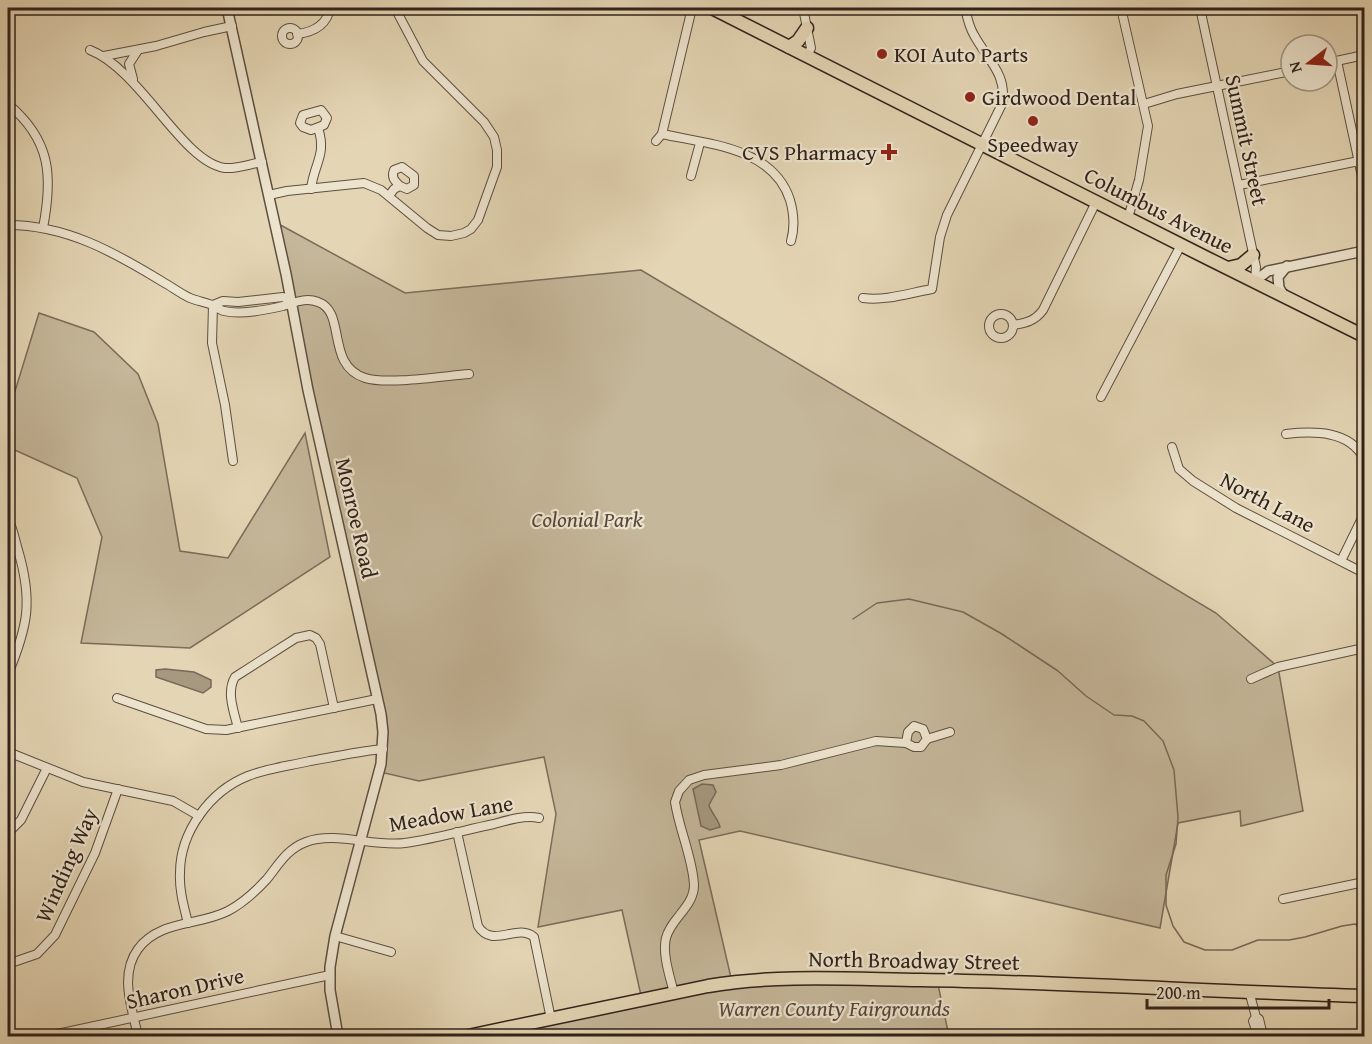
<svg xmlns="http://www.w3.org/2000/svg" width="1372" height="1044" font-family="'Gentium Book Plus',serif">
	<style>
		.green { fill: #c5b79a; stroke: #7a6c5a; stroke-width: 1.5 }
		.water { fill: #a79880; stroke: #776958; stroke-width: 1.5 }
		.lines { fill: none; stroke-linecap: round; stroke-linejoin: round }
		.stream { stroke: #776958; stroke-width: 1.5 }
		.minor-casing { stroke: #5d4f41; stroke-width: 10 }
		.tertiary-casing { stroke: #5d4f41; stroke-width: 12 }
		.primary-casing { stroke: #30221b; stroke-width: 15 }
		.minor { stroke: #ede4ce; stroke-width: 8 }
		.tertiary { stroke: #ede4ce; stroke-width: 9 }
		.primary { stroke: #e4d5b4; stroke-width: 12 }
		.poi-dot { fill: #8f2418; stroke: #ede4ce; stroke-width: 2 }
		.labels { text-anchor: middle; stroke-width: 4.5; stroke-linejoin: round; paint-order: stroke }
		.poi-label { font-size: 22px; fill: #30221b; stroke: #ede4ce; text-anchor: start }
		.street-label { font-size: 22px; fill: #30221b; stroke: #ede4ce }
		.park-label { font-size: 22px; font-style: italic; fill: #55473b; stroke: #ede4ce }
	</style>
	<rect width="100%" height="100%" fill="#e4d5b4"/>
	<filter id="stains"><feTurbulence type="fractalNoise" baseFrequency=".00333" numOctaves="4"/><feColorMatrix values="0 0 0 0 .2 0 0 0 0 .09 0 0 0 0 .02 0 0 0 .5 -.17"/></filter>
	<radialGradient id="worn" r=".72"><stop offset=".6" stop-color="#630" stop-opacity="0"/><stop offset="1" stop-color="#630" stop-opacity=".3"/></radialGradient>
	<g class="green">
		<polygon points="275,222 405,293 641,270 1216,613 1278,667 1303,811 1241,826 1240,811 1178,823 1160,928 740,831 699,840 732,982 937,980 949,1036 500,1036 499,1030 642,1000 622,910 538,927 556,814 544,757 419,781 380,772 383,732"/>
		<polygon points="39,313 94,332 138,374 158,424 180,551 228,558 305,433 330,557 190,648 81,643 102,537 77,478 8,447 8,414"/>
	</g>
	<g class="water">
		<polygon points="165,669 194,672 211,680 211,687 203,693 156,677 156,670"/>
		<path d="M 702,784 L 713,785 L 716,792 L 709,805 C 711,813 719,820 720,827 L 710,830 L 701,826 L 693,789 Z"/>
	</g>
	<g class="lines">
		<polyline class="stream" points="853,619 877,603 909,599 963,612 1002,634 1058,671 1086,696 1114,715 1132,716 1144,721 1163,741 1174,770 1178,817 1176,844 1166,875 1166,905 1173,926 1184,942 1205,950 1232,950 1258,940 1289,940 1305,937 1342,926 1355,924 1364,929"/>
		<defs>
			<g id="minor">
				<polyline points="803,8 811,48 807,56"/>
				<polyline points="1121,8 1148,126 1139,180 1128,218"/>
				<polyline points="1200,8 1256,267 1255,281"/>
				<circle cx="290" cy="36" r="8"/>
				<path d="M 297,34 C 314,32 327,25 330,8"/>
				<path d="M 90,50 C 141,70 182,162 225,168 C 237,169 250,164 262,162"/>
				<polyline points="104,56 156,46 204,32 232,26"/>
				<polyline points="1337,61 1364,186"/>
				<polyline points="1327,63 1364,55"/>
				<polyline points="133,79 129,64 138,50"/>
				<path d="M 8,104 C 51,140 53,176 43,228"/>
				<polyline points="1144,104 1177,94 1291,71"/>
				<polygon points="321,110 327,118 324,125 311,130 303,127 300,123 303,115"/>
				<path d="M 662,134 C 707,144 773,147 790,200 C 794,214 795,227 791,241"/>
				<polyline points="656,141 662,134 692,8"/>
				<polyline points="691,176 700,143"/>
				<polyline points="1239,185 1359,161"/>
				<path d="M 311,189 C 314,163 327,155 318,128"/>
				<polyline points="269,195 287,191 364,183 381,190 427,228 438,235 451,236 464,233 471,229 478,220 497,167 497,150 494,137 484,122 423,61 395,8"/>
				<path d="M 389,196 L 394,189 L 400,186 L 407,189 L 414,185 L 414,176 L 402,167 L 394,170 C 391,178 395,181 400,186"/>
				<path d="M 8,225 C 66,225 114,252 163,282 C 172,287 181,294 190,298 C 197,301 205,302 212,305 C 216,307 220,310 224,311 C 241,315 266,310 283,306 C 294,303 305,297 318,302 C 347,312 325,365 365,378 C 387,385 444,376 469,374"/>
				<path d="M 863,298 C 886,301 909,293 932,289 L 940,237 L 947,215 L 1002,104 C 1008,75 987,59 974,35 C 969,27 967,17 965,8"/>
				<polyline points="213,305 212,343 225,405 233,461"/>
				<polyline points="213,305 223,301 238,302 283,297 292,302"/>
				<circle cx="1001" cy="326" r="12"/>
				<path d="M 1013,325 C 1026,323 1035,321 1043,310 L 1096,202"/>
				<polyline points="1101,397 1181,245"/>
				<path d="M 1286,434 C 1313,431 1350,430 1364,459"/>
				<polyline points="1172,447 1179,469 1193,481 1236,508 1364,573"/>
				<path d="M 8,519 C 13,528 15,540 18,550 C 33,601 28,626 8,674"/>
				<polyline points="1341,561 1364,514"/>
				<polyline points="1251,679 1278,667 1364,648"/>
				<polyline points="117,698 206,729 226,730 377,699"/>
				<path d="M 238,728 C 234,712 226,692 235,677 L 296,638 L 310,635 L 316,638 L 320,644 L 334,708"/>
				<polyline points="927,739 950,732"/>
				<polyline points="8,752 83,782 173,801 199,816"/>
				<path d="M 457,832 L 478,926 C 492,949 517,923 534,937 L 551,1019"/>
				<polyline points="8,833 21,820 47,768"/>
				<polyline points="1283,899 1364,882"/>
				<path d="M 188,923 C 184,907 179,890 180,873 C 180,832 210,791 248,776 C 268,768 289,766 310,761 C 335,757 359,751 383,749"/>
				<polyline points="335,936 391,952"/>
				<polyline points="8,964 37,954 55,935 95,853 118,789"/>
				<polyline points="1249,991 1256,1017 1259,1019 1263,1036"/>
				<path d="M 674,993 C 670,977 662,954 666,938 C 671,918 694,907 694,885 C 693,859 679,829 675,802 L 679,791 L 689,780 L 704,775 L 781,765 L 876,741 L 906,743 L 914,747 L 921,747 L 927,739 L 923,729 L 914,726 L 908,732 L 906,743"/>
				<polyline points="1256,1017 1253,1021 1258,1036"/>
				<polyline points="48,1036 330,975"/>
				<path d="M 138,1036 C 132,1008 119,975 138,949 C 159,920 199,926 228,911 C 243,903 256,891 267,879 C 279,864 287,849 306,842 C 335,831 373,847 405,843 C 435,839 465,830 494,824 C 508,820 525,815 539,818"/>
			</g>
			<g id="tertiary">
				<polyline points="227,8 286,274 308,390 381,714 383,732 381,764 335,936 330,967 330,990 338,1036"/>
				<polyline points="1255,281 1268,271 1364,251"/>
				<polyline points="1284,296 1279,288 1278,277 1287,266"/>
			</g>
			<g id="primary">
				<polyline points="712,8 1207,258 1364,336"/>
				<polyline points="789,47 798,41 807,28"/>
				<polyline points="1228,268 1241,265 1253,255"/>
				<path d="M 468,1036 L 708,986 C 778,974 850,979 921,980 C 1069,982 1217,992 1364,996"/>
			</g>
		</defs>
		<use href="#minor" class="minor-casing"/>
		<use href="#tertiary" class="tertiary-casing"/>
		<use href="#primary" class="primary-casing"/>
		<use href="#minor" class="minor"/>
		<use href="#tertiary" class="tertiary"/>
		<use href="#primary" class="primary"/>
	</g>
	<g class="poi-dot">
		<circle cx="882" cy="54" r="6"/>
		<circle cx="970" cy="97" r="6"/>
		<circle cx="1033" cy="121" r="6"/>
		<path d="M886 143h6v6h6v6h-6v6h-6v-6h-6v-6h6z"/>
	</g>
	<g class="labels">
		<g class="poi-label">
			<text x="894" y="62">KOI Auto Parts</text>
			<text x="982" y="105">Girdwood Dental</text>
			<text x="1033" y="152" text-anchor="middle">Speedway</text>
			<text x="877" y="160" text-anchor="end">CVS Pharmacy</text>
		</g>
		<g class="street-label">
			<text transform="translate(1247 140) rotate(78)" y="8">Summit Street</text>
			<text transform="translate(1159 210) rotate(27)" y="8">Columbus Avenue</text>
			<text transform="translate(1268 502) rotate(28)" y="8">North Lane</text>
			<text transform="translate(357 518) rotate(77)" y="8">Monroe Road</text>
			<text transform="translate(451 813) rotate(-10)" y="8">Meadow Lane</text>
			<text transform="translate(66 865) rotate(-66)" y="8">Winding Way</text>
			<text transform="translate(914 960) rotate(1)" y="8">North Broadway Street</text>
			<text transform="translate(185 988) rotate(-13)" y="8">Sharon Drive</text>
		</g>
		<g class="park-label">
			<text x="587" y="527">Colonial Park</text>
			<text x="834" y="1016">Warren County Fairgrounds</text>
		</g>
	</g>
	<rect width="1372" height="1044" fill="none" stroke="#e4d5b4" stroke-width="30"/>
	<rect x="9" y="9" width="1354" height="1026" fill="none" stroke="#30221b" stroke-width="3"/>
	<rect x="15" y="15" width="1342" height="1014" fill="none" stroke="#30221b" stroke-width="1.5"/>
	<g transform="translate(1309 63) rotate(253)"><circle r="28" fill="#ede4ce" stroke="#a19686" stroke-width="1.5"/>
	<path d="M0-4.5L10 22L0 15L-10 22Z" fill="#8f2418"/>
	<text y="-9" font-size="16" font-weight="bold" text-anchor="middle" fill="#30221b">N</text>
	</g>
	<path d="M1147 999v9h182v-9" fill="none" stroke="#30221b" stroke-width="3"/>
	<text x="1156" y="999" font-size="18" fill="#30221b" stroke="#ede4ce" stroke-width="4.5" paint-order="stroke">200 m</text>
	<rect width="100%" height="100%" filter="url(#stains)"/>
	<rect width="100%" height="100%" fill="url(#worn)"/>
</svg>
